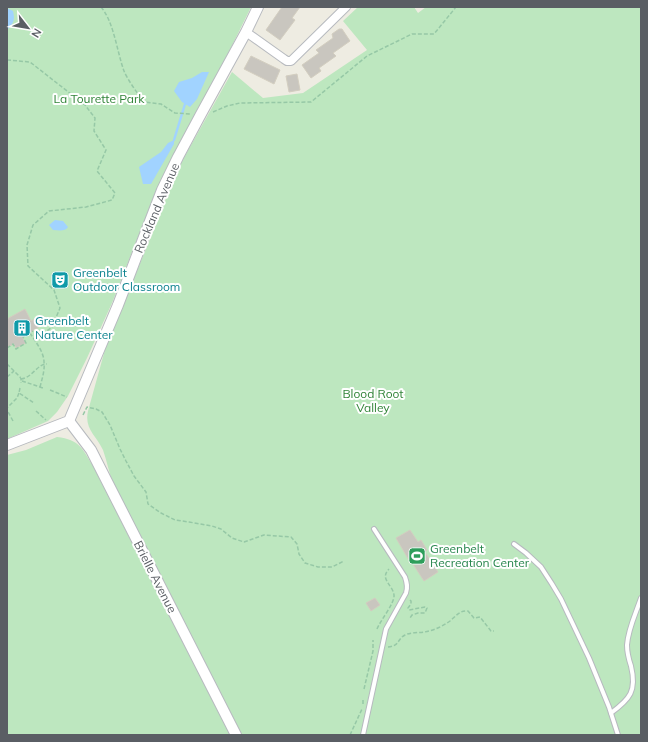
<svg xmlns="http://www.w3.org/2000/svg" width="648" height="742" font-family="Mulish,sans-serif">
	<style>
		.green { fill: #bde7bf }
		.water { fill: #a1d3ff }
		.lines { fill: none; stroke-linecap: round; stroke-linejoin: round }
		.stream { stroke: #a1d3ff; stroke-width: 2.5 }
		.building { fill: #c9c6bf; stroke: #d3cec0 }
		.service-casing { stroke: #b7babf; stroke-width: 6 }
		.minor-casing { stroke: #b7babf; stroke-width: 10 }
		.tertiary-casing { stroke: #b7babf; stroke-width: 12 }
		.path { stroke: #96c8a6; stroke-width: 1.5; stroke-dasharray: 4 2; stroke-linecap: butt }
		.service { stroke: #fff; stroke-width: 4 }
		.minor { stroke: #fff; stroke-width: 8 }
		.tertiary { stroke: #fff; stroke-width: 10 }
		.labels { text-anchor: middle; stroke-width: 4; stroke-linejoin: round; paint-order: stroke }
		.park-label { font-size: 12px; fill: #318438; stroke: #fff }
		.street-label { font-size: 12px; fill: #5a5e64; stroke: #fff }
		.culture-label { font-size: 12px; fill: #0d838f; stroke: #fff; text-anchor: start }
		.leisure-label { font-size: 12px; fill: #27864d; stroke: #fff; text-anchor: start }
	</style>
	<rect width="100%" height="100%" fill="#eeece2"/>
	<g class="green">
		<polygon points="7,7 251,7 217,76 176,151 156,191 112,303 87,358 68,396 57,412 48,421 7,439"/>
		<path d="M 358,7 L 414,7 L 418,13 L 426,7 L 641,7 L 641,735 L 242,735 L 113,483 C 109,473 107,461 103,450 C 96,435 84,429 88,411 L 106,346 L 157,222 L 177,170 L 232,72 L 263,98 L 303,93 L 367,50 L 343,21 Z"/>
		<path d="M 57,437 C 80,440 82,448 93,466 L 230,735 L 7,735 L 7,455 L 26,450 Z"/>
	</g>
	<g class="water">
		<path d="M 7,8 L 13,11 C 15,20 14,23 7,30 Z"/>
		<polygon points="202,72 209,72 197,99 190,107 182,102 174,91 179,82 192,78"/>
		<polygon points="174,140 174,144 151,184 143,184 139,167 161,152 168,143"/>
		<path d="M 55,220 L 63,221 L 68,227 C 65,232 58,230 53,230 L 49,225 Z"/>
	</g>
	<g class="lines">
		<polyline class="stream" points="174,140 185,104"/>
	</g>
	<g class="building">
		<polygon points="282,7 300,7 292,18 295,20 280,40 266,30"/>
		<polygon points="339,29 342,29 350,41 333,53 336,56 319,68 321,71 311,78 302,65 319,53 316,50 333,38 332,34"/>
		<polygon points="251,56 280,70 274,84 244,69"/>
		<polygon points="297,74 300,90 289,92 286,76"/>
		<polygon points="25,309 31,321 34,319 39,327 22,337 26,343 16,348 14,344 7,347 7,319"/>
		<polygon points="410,530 418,542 421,540 427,550 425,552 438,572 424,581 411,561 410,562 396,538"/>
		<polygon points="375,598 380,605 371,611 366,603"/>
	</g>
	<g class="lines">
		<defs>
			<g id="service">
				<polyline points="514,544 526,553 541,567 552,584 561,599 589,658 609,707 618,735"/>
				<path d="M 611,713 C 630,699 637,691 631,666 C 629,660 627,652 627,645 C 628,629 636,613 641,598"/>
				<path d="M 363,735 L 386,629 L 406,593 C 408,587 407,583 405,577 L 374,529"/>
			</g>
			<polyline id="minor" points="246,32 284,59 287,61 291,61 346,7"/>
			<g id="tertiary">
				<polyline points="69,421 91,450 236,735"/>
				<polyline points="7,445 69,421 118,305 147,229 162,190 178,157 201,114 246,32 258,7"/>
			</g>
		</defs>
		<use href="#service" class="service-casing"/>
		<use href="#minor" class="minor-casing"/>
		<use href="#tertiary" class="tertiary-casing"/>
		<g class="path">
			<path d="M 101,7 C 114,22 117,52 124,71 C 127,79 138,94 144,102 L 161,104 L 175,113 L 191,114"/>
			<polyline points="7,60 30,62 85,105 95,118 94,131 106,150 97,171 115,193 112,200 86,207 49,211 33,225 27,245 28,266 54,290 60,308 52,327 43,334"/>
			<polyline points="213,112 227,106 240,103 311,102 367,56 412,34 434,34 456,7"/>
			<path d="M 30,333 C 35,341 44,352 44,362 C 45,370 42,379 40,387"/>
			<polyline points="7,348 13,344 16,349 26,343 23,337 33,331"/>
			<polyline points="7,364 20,377 21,379 21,383"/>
			<polyline points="7,377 14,371"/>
			<path d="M 21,379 C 32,378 37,364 47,364"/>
			<polyline points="22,381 43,388"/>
			<polyline points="20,388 19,393 34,403"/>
			<polyline points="50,390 67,397"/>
			<polyline points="36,411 46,420"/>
			<polyline points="83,415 87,407 96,409 102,412 110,425 120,449 126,461 134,476 146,492 148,504 161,513 175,520 189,522 212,526 221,529 232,538 244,542 264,535 291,537 297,544 299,554 305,563 318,567 332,567 344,561"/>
			<polyline points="13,421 7,410 7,408 17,398 19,393"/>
			<polyline points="410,600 411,601 411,604 408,608 409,610 425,607 427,608 425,613 418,613 412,615 410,618"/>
			<path d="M 377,629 C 380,621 395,603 394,595 C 393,585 379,579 389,569"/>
			<path d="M 388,647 C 400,646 397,639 405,635 C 411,632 418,633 424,632 C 433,631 443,626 450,621 C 456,616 460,610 468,611 L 474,618 L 480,617 L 491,631 L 494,631"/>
			<polyline points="364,689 373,651 373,640"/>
			<polyline points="363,704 363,698"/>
			<polyline points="350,735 362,709"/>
		</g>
		<use href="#service" class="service"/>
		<use href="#minor" class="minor"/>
		<use href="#tertiary" class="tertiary"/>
	</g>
	<defs>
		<symbol id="theatre-square" viewBox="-11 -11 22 22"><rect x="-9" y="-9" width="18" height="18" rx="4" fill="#0f9aa8" stroke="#fff"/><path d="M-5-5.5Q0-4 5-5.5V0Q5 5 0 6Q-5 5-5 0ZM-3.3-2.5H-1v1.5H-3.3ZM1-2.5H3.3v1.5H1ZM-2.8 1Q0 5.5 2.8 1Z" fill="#fff"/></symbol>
		<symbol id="building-square" viewBox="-11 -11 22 22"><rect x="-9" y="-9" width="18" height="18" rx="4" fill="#0f9aa8" stroke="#fff"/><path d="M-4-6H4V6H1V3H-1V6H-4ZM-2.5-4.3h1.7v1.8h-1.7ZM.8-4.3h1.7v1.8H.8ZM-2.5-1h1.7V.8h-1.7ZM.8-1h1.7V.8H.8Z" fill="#fff"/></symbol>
		<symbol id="stadium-square" viewBox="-11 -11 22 22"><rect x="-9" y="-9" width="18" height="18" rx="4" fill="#2e9e5b" stroke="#fff"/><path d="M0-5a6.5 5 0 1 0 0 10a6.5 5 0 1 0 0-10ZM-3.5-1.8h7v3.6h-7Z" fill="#fff"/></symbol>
	</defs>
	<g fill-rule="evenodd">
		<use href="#theatre-square" x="50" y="270" width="20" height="20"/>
		<use href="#building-square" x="12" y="318" width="20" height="20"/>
		<use href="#stadium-square" x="407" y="546" width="20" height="20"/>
	</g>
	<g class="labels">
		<g class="park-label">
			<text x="99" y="103">La Tourette Park</text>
			<text x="373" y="398">Blood Root<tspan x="373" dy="14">Valley</tspan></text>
		</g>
		<g class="street-label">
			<text transform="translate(157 208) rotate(-67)" y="4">Rockland Avenue</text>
			<text transform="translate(155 577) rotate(63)" y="4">Brielle Avenue</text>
		</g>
		<g class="culture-label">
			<text x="73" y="277">Greenbelt<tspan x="73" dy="14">Outdoor Classroom</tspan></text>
			<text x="35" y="325">Greenbelt<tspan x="35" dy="14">Nature Center</tspan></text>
		</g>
		<g class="leisure-label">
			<text x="430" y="553">Greenbelt<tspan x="430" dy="14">Recreation Center</tspan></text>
		</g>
	</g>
	<rect width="648" height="742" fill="none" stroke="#5a5e64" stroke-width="16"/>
	<g transform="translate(28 28) rotate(121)" stroke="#ffffff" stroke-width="3" paint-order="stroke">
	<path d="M0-3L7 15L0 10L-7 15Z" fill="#5a5e64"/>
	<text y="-6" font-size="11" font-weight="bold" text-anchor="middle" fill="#5a5e64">N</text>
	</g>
</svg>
